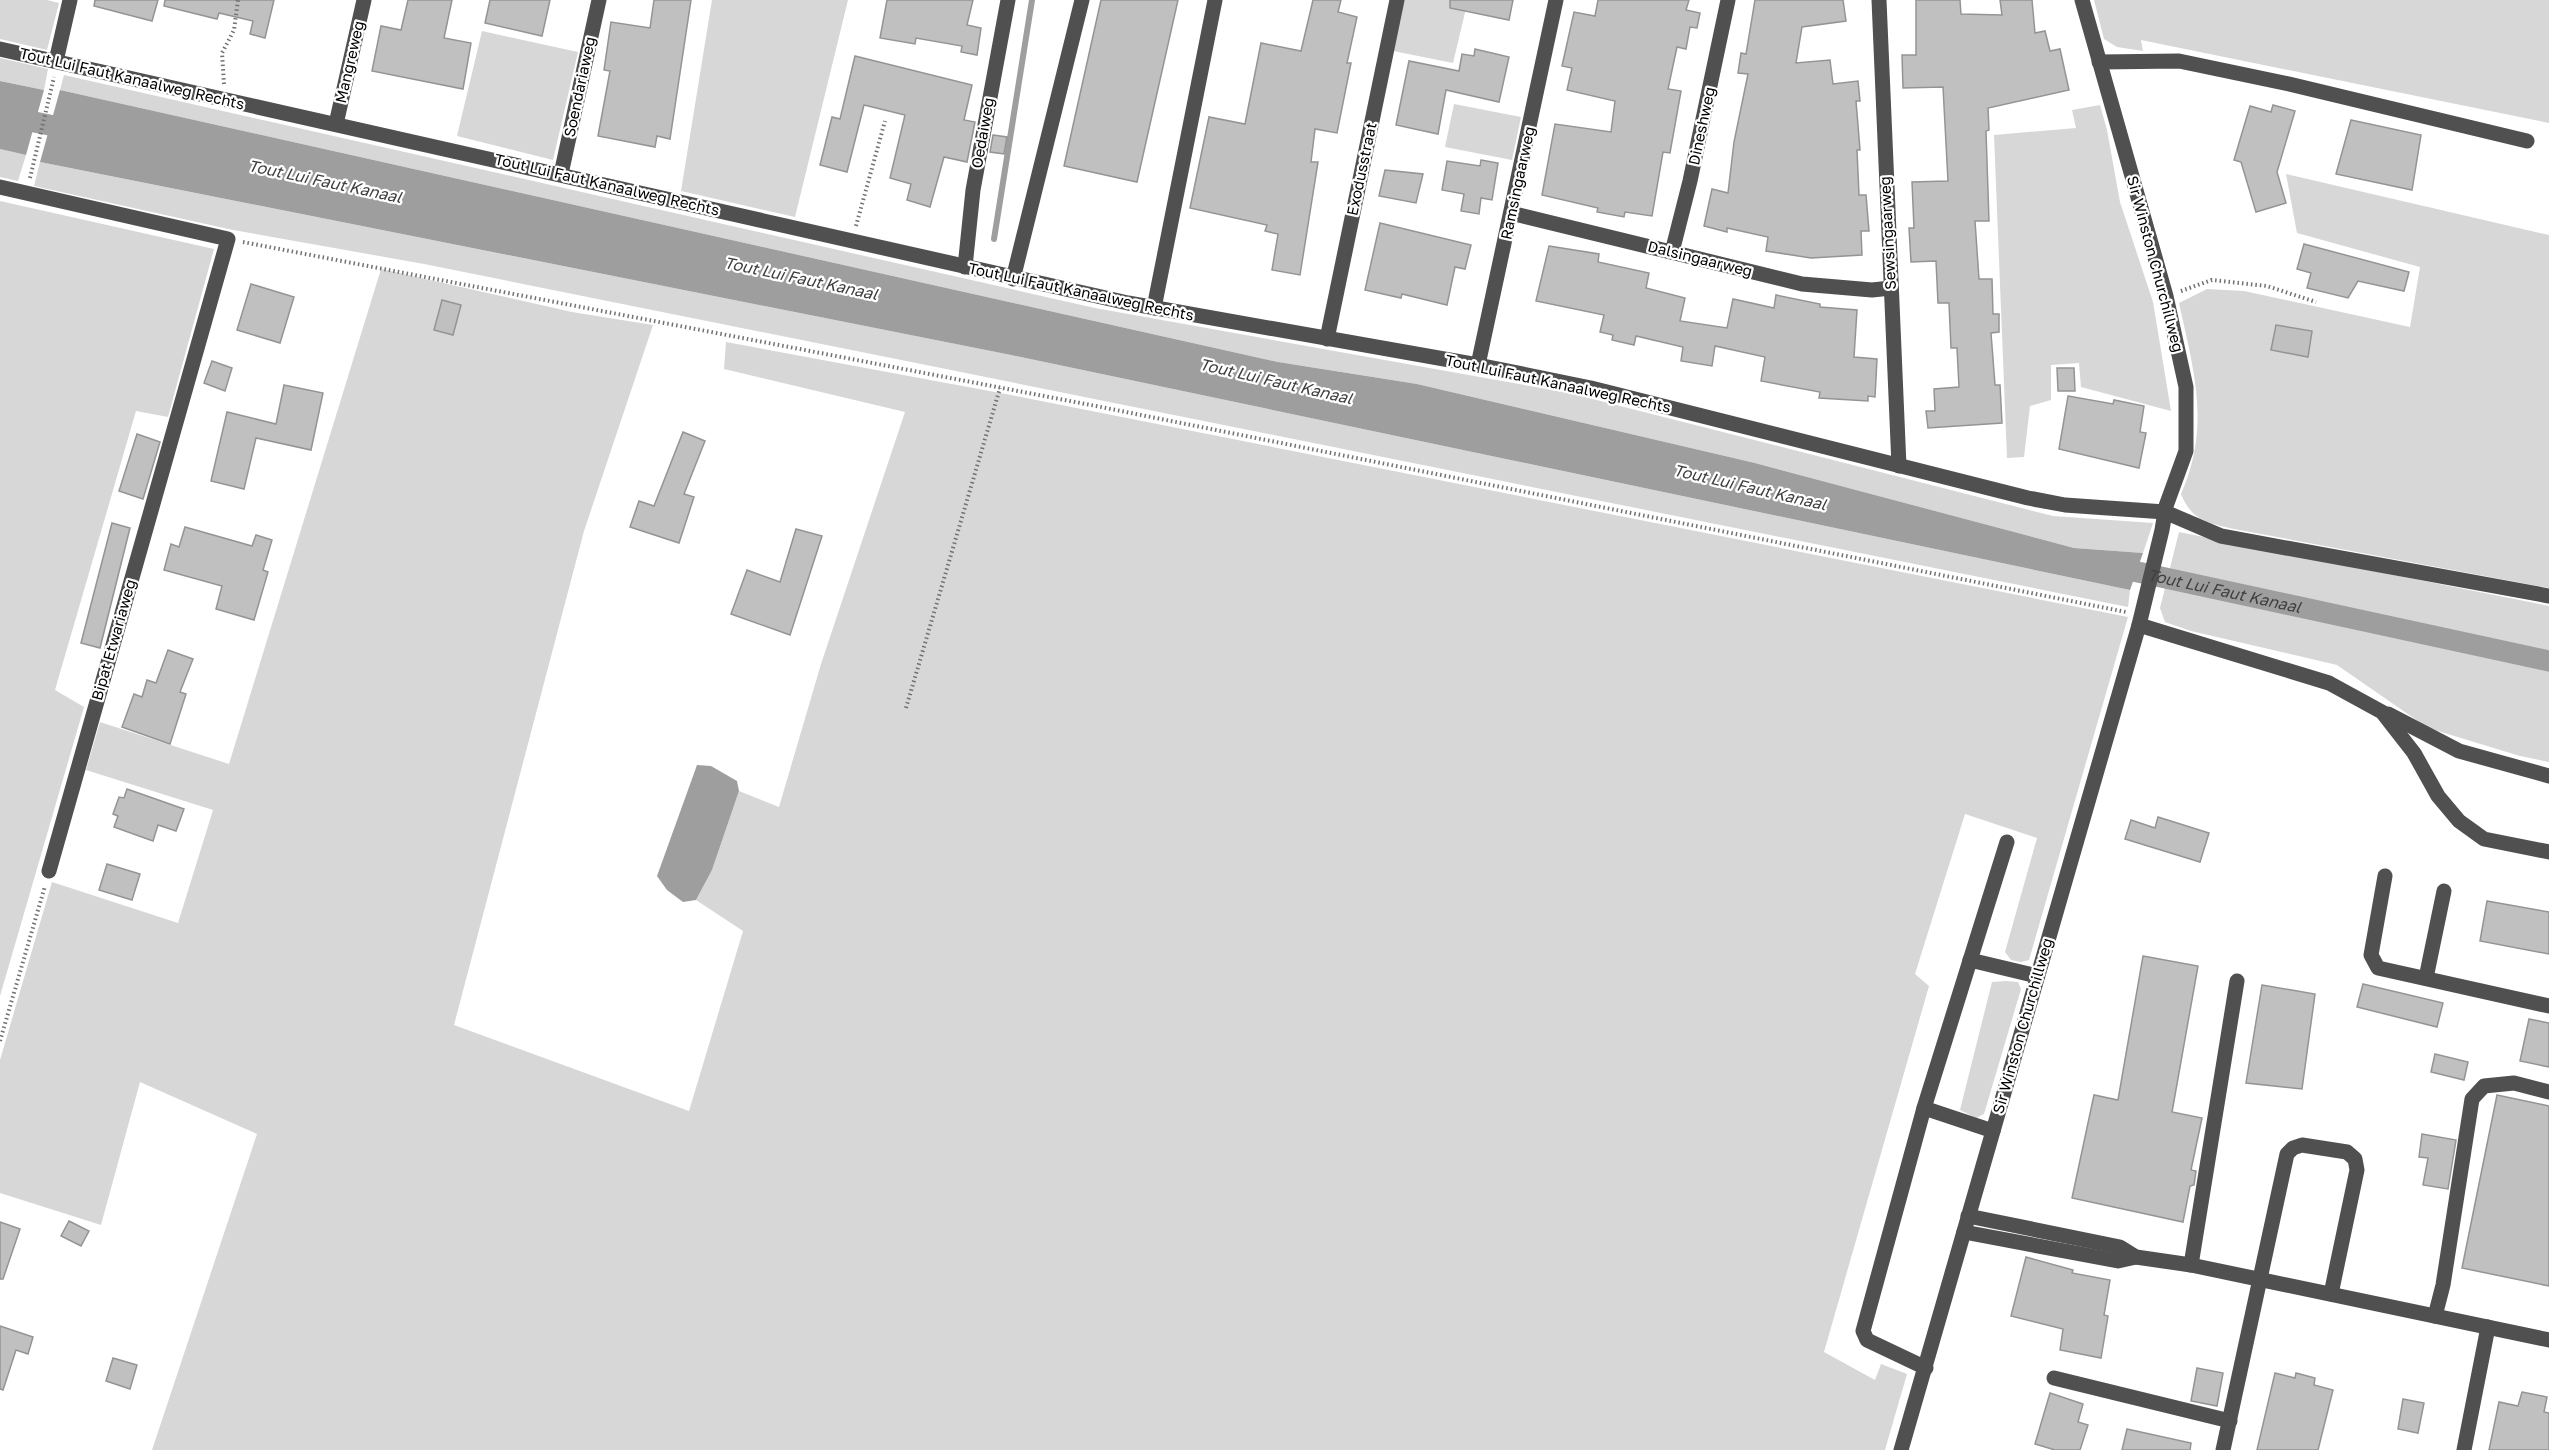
<svg xmlns="http://www.w3.org/2000/svg" width="2549" height="1450" font-family="'Golos Text',sans-serif">
	<style>
		.green { fill: #d7d7d7 }
		.water { fill: #9e9e9e }
		.lines { fill: none; stroke-linecap: round; stroke-linejoin: round }
		.stream { stroke: #9e9e9e; stroke-width: 6 }
		.canal { stroke: #9e9e9e; stroke-width: 21 }
		.building { fill: #c0c0c0; stroke: #949494; stroke-width: 1.5 }
		.path { stroke: #727272; stroke-width: 4; stroke-dasharray: 1.5 3; stroke-linecap: butt }
		.minor { stroke: #505050; stroke-width: 15 }
		.labels { text-anchor: middle; stroke-width: 4.5; stroke-linejoin: round; paint-order: stroke }
		.street-label { font-size: 15px; fill: #000; stroke: #fff }
		.water-label { font-size: 16px; font-style: italic; fill: #3f3f3f; stroke: #fff }
	</style>
	<rect width="100%" height="100%" fill="#fff"/>
	<g class="green">
		<polygon points="0,0 47,0 59,3 47,50 0,39"/>
		<polygon points="712,0 848,0 795,217 681,191"/>
		<polygon points="1404,0 1468,0 1453,63 1393,51"/>
		<polygon points="2094,0 2549,0 2549,123 2141,40 2143,51 2117,47 2104,39"/>
		<polygon points="482,31 578,52 553,160 457,136"/>
		<polygon points="0,58 48,69 44,90 0,81"/>
		<polygon points="64,75 1095,308 1569,393 2053,516 2153,523 2143,553 2074,548 1755,463 1417,384 1278,362 60,90"/>
		<polygon points="1454,104 1521,117 1512,160 1445,147"/>
		<polygon points="2100,105 2107,130 2120,202 2153,302 2171,411 2081,387 2079,363 2051,365 2051,400 2030,406 2024,457 2007,458 1994,135 2076,128 2072,110"/>
		<polygon points="0,149 26,155 18,181 0,177"/>
		<polygon points="40,162 1011,355 2130,590 2128,607 424,264 233,230 34,186"/>
		<path d="M 2286,174 L 2549,235 L 2549,588 L 2234,529 C 2208,523 2192,521 2181,494 C 2211,426 2194,372 2179,303 L 2207,289 L 2244,291 L 2410,327 L 2420,267 L 2297,233 Z"/>
		<polygon points="0,201 214,249 168,417 136,411 55,690 84,707 0,996"/>
		<polygon points="381,269 572,312 653,325 584,531 454,1025 689,1111 743,931 696,900 712,870 739,791 779,807 821,664 905,412 724,369 726,342 1011,395 2128,617 2029,960 2021,962 2011,960 2005,952 2037,838 1965,814 1915,974 1929,986 1824,1352 1875,1380 1881,1364 1907,1374 1885,1450 152,1450 257,1134 140,1082 101,1225 0,1193 0,1060 52,882 178,923 213,810 86,770 100,722 229,764"/>
		<polygon points="2179,532 2549,606 2549,762 2520,756 2428,728 2337,665 2191,631 2165,622 2160,608"/>
		<polygon points="2006,981 2018,982 2021,989 1984,1114 1976,1118 1960,1110 1992,982"/>
	</g>
	<g class="water">
		<polygon points="0,81 44,90 26,155 0,149"/>
		<polygon points="60,90 1278,362 1417,384 1755,463 2074,548 2143,553 2130,590 1011,355 40,162"/>
		<polygon points="697,765 711,766 737,781 739,791 712,870 696,900 683,902 667,890 657,876"/>
	</g>
	<g class="lines">
		<polyline class="stream" points="994,239 1032,0"/>
		<g class="canal">
			<polyline points="0,115 79,131"/>
			<path id="s1" d="M 2110,566 L 2549,661"/>
		</g>
	</g>
	<g class="building">
		<polygon points="95,0 158,0 152,21 94,6"/>
		<polygon points="165,0 274,0 265,38 250,34 253,21 219,13 217,19 164,6"/>
		<polygon points="408,0 452,0 444,38 471,43 463,89 372,71 381,26 401,30"/>
		<polygon points="490,0 550,0 542,36 485,23"/>
		<polygon points="654,0 691,0 670,139 657,136 655,147 598,136 610,71 604,70 611,22 650,28"/>
		<polygon points="887,0 973,0 967,25 981,28 977,55 961,52 962,46 916,38 915,44 880,38"/>
		<polygon points="1101,0 1178,0 1137,182 1064,166"/>
		<polygon points="1313,0 1341,0 1338,12 1357,17 1347,63 1351,63 1337,133 1315,129 1311,162 1318,162 1300,275 1272,270 1278,234 1265,231 1267,225 1190,208 1209,117 1245,124 1261,43 1301,51"/>
		<polygon points="1450,0 1513,0 1509,20 1450,8"/>
		<polygon points="1598,0 1689,0 1686,10 1700,13 1697,28 1690,27 1686,49 1677,47 1668,89 1681,91 1670,153 1663,152 1652,216 1625,212 1624,217 1597,212 1598,208 1542,195 1555,124 1611,132 1615,101 1567,90 1572,68 1562,66 1574,12 1595,16"/>
		<polygon points="1755,0 1843,0 1846,21 1802,27 1796,63 1830,60 1833,84 1858,81 1860,101 1856,101 1860,150 1857,150 1859,195 1866,195 1869,231 1861,231 1862,255 1811,258 1766,251 1768,237 1727,228 1727,232 1704,226 1712,189 1728,193 1734,142 1748,74 1738,73 1741,53 1746,54"/>
		<polygon points="1916,0 1960,0 1961,14 2002,15 2000,0 2032,0 2035,33 2045,31 2050,51 2060,49 2069,90 1988,108 1989,130 1986,131 1989,221 1975,221 1979,279 1992,279 1993,314 1999,314 1999,332 1991,333 1995,385 2000,385 2002,423 1928,428 1926,411 1935,411 1934,389 1959,387 1957,348 1951,348 1949,303 1938,303 1936,261 1911,262 1909,228 1914,228 1912,182 1948,181 1943,87 1903,88 1902,55 1916,55"/>
		<polygon points="1475,49 1509,57 1499,102 1446,90 1438,134 1396,125 1409,61 1459,71 1462,54 1474,56"/>
		<polygon points="855,56 972,85 964,120 975,122 967,162 944,157 930,207 907,200 911,184 890,178 905,115 864,105 847,172 820,165 832,117 840,119"/>
		<polygon points="2273,105 2295,111 2277,172 2286,203 2256,212 2241,162 2234,160 2250,106 2271,112"/>
		<polygon points="2351,120 2421,135 2412,190 2336,174"/>
		<polygon points="993,135 1007,137 1004,154 990,152"/>
		<polygon points="1481,160 1498,163 1492,200 1481,198 1479,214 1461,211 1464,194 1442,190 1447,161 1480,166"/>
		<polygon points="1385,170 1423,174 1416,203 1379,196"/>
		<polygon points="1380,223 1471,245 1465,269 1455,267 1447,305 1402,294 1401,298 1365,290"/>
		<polygon points="2304,244 2409,272 2404,291 2358,281 2348,298 2307,288 2311,273 2297,269"/>
		<polygon points="1549,246 1599,254 1598,262 1649,273 1646,288 1685,298 1680,321 1727,328 1733,299 1774,308 1776,295 1820,304 1820,307 1857,310 1854,357 1877,359 1875,397 1868,396 1868,401 1819,398 1820,392 1761,381 1765,357 1715,346 1712,366 1681,361 1683,347 1636,336 1634,345 1612,340 1613,335 1600,332 1604,315 1536,301"/>
		<polygon points="251,284 294,297 280,343 237,330"/>
		<polygon points="442,300 461,305 453,335 434,330"/>
		<polygon points="2276,325 2312,331 2308,357 2271,350"/>
		<polygon points="212,361 232,368 225,391 204,383"/>
		<polygon points="2057,368 2074,368 2075,391 2058,391"/>
		<polygon points="284,385 323,393 311,450 256,438 244,489 211,481 227,412 276,424"/>
		<polygon points="2068,396 2113,404 2114,400 2144,406 2140,432 2146,433 2139,468 2059,449"/>
		<polygon points="683,432 705,441 684,494 694,497 679,543 630,527 639,501 654,506"/>
		<polygon points="137,434 160,442 143,499 119,491"/>
		<polygon points="112,523 130,528 100,648 81,643"/>
		<polygon points="185,527 252,546 256,535 272,540 263,570 268,572 254,620 216,609 222,586 164,570 171,544 179,547"/>
		<polygon points="796,529 822,536 790,635 731,614 747,570 780,582"/>
		<polygon points="168,650 193,659 180,692 186,694 170,744 122,727 134,694 142,697 147,680 156,683"/>
		<polygon points="127,789 184,809 176,831 158,825 153,841 114,827 118,816 113,814 119,797 124,798"/>
		<polygon points="2158,817 2209,833 2200,862 2125,839 2131,820 2155,828"/>
		<polygon points="107,864 140,874 132,900 99,890"/>
		<polygon points="2487,901 2549,912 2549,954 2480,941"/>
		<polygon points="2143,956 2198,966 2172,1112 2202,1118 2191,1170 2196,1171 2194,1185 2190,1186 2183,1222 2072,1198 2094,1095 2118,1100"/>
		<polygon points="2363,984 2443,1003 2437,1027 2357,1007"/>
		<polygon points="2262,985 2315,994 2302,1089 2246,1083"/>
		<polygon points="2529,1019 2549,1023 2549,1067 2520,1061"/>
		<polygon points="2435,1054 2468,1062 2464,1080 2431,1072"/>
		<polygon points="2497,1095 2549,1106 2549,1286 2462,1268"/>
		<polygon points="2422,1134 2456,1140 2448,1189 2423,1185 2428,1158 2419,1157"/>
		<polygon points="69,1221 89,1231 81,1246 61,1236"/>
		<polygon points="0,1222 20,1229 3,1279 0,1279"/>
		<polygon points="2026,1257 2073,1270 2072,1273 2110,1280 2104,1315 2108,1316 2101,1358 2060,1350 2063,1329 2011,1316"/>
		<polygon points="0,1326 33,1337 28,1354 16,1350 3,1390 0,1389"/>
		<polygon points="113,1358 137,1365 130,1389 106,1381"/>
		<polygon points="2197,1368 2223,1373 2217,1406 2191,1401"/>
		<polygon points="2275,1373 2295,1378 2296,1373 2315,1378 2314,1385 2333,1390 2318,1450 2257,1450"/>
		<polygon points="2522,1392 2547,1397 2544,1412 2549,1413 2549,1450 2489,1450 2499,1402 2518,1406"/>
		<polygon points="2050,1393 2083,1404 2078,1422 2088,1425 2080,1450 2055,1450 2035,1444"/>
		<polygon points="2403,1399 2424,1403 2418,1433 2398,1429"/>
		<polygon points="2127,1429 2191,1443 2190,1450 2122,1450"/>
	</g>
	<g class="lines">
		<g class="path">
			<polyline points="224,84 222,53 234,30 238,0"/>
			<polyline points="30,178 54,77"/>
			<polyline points="856,226 885,121"/>
			<polyline points="243,242 1096,406 2126,612"/>
			<polyline points="2181,291 2212,280 2267,286 2316,302"/>
			<polyline points="906,708 1000,388"/>
			<polyline points="0,1041 45,886"/>
		</g>
		<g class="minor">
			<polyline points="1879,0 1899,466"/>
			<polyline points="0,49 1128,303 1478,365 1591,388 2028,498 2065,505 2165,512 2221,536 2549,596"/>
			<polyline points="56,61 70,0"/>
			<polyline points="2099,62 2179,61 2289,84 2527,141"/>
			<polyline points="336,124 364,0"/>
			<polyline points="561,174 599,0"/>
			<polyline points="0,187 228,239 49,871"/>
			<polyline points="1511,213 1802,284 1872,290 1891,288"/>
			<polyline points="1672,252 1690,181 1728,0"/>
			<polyline points="965,267 973,190 1008,0"/>
			<polyline points="1013,279 1082,0"/>
			<polyline points="1154,308 1215,0"/>
			<polyline points="1327,339 1397,0"/>
			<polyline points="1478,365 1556,0"/>
			<polyline points="2139,625 2329,683 2382,712 2414,753 2438,796 2459,821 2484,839 2549,852"/>
			<polyline points="2388,714 2459,751 2549,776"/>
			<polyline points="2385,876 2371,955 2378,968 2549,1006"/>
			<polyline points="1970,960 2037,976"/>
			<polyline points="2426,978 2444,891"/>
			<polyline points="1924,1108 1993,1131"/>
			<polyline points="1968,1216 2120,1247 2136,1257 2191,1265 2549,1340"/>
			<polyline points="1964,1232 2118,1261 2136,1257"/>
			<polyline points="2191,1265 2237,981"/>
			<polyline points="2435,1316 2443,1285 2472,1099 2484,1086 2514,1083 2549,1092"/>
			<polyline points="1926,1368 1867,1340 1863,1331 1924,1108 2007,842"/>
			<polyline points="2054,1378 2230,1421"/>
			<polyline points="1901,1450 2139,625 2162,530 2166,506 2186,451 2186,387 2166,296 2082,0"/>
			<polyline points="2223,1450 2287,1154 2293,1148 2302,1145 2347,1152 2355,1159 2357,1170 2331,1294"/>
			<polyline points="2464,1450 2488,1327"/>
		</g>
	</g>
	<g class="labels">
		<g class="street-label">
			<text transform="translate(350 62) rotate(-77)" y="5">Mangreweg</text>
			<text transform="translate(132 79) rotate(13)" y="5">Tout Lui Faut Kanaalweg Rechts</text>
			<text transform="translate(580 87) rotate(-78)" y="5">Soendariaweg</text>
			<text transform="translate(1702 126) rotate(-78)" y="5">Dineshweg</text>
			<text transform="translate(983 133) rotate(-80)" y="5">Oedaiweg</text>
			<text transform="translate(1362 169) rotate(-78)" y="5">Exodusstraat</text>
			<text transform="translate(1518 183) rotate(-78)" y="5">Ramsingaarweg</text>
			<text transform="translate(607 185) rotate(13)" y="5">Tout Lui Faut Kanaalweg Rechts</text>
			<text transform="translate(1888 233) rotate(-93)" y="5">Sewsingaarweg</text>
			<text transform="translate(1700 259) rotate(14)" y="5">Dalsingaarweg</text>
			<text transform="translate(2155 264) rotate(75)" y="5">Sir Winston Churchillweg</text>
			<text transform="translate(1081 292) rotate(12)" y="5">Tout Lui Faut Kanaalweg Rechts</text>
			<text transform="translate(1558 384) rotate(12)" y="5">Tout Lui Faut Kanaalweg Rechts</text>
			<text transform="translate(114 640) rotate(-74)" y="5">Bipat Etwariaweg</text>
			<text transform="translate(2023 1026) rotate(-74)" y="5">Sir Winston Churchillweg</text>
		</g>
		<g class="water-label">
			<text transform="translate(325 181) rotate(12)" y="6">Tout Lui Faut Kanaal</text>
			<text transform="translate(801 278) rotate(12)" y="6">Tout Lui Faut Kanaal</text>
			<text transform="translate(1276 381) rotate(13)" y="6">Tout Lui Faut Kanaal</text>
			<text transform="translate(1750 487) rotate(13)" y="6">Tout Lui Faut Kanaal</text>
			<text dy="6" stroke="none"><textPath href="#s1" startOffset="117">Tout Lui Faut Kanaal</textPath></text>
		</g>
	</g>
</svg>
